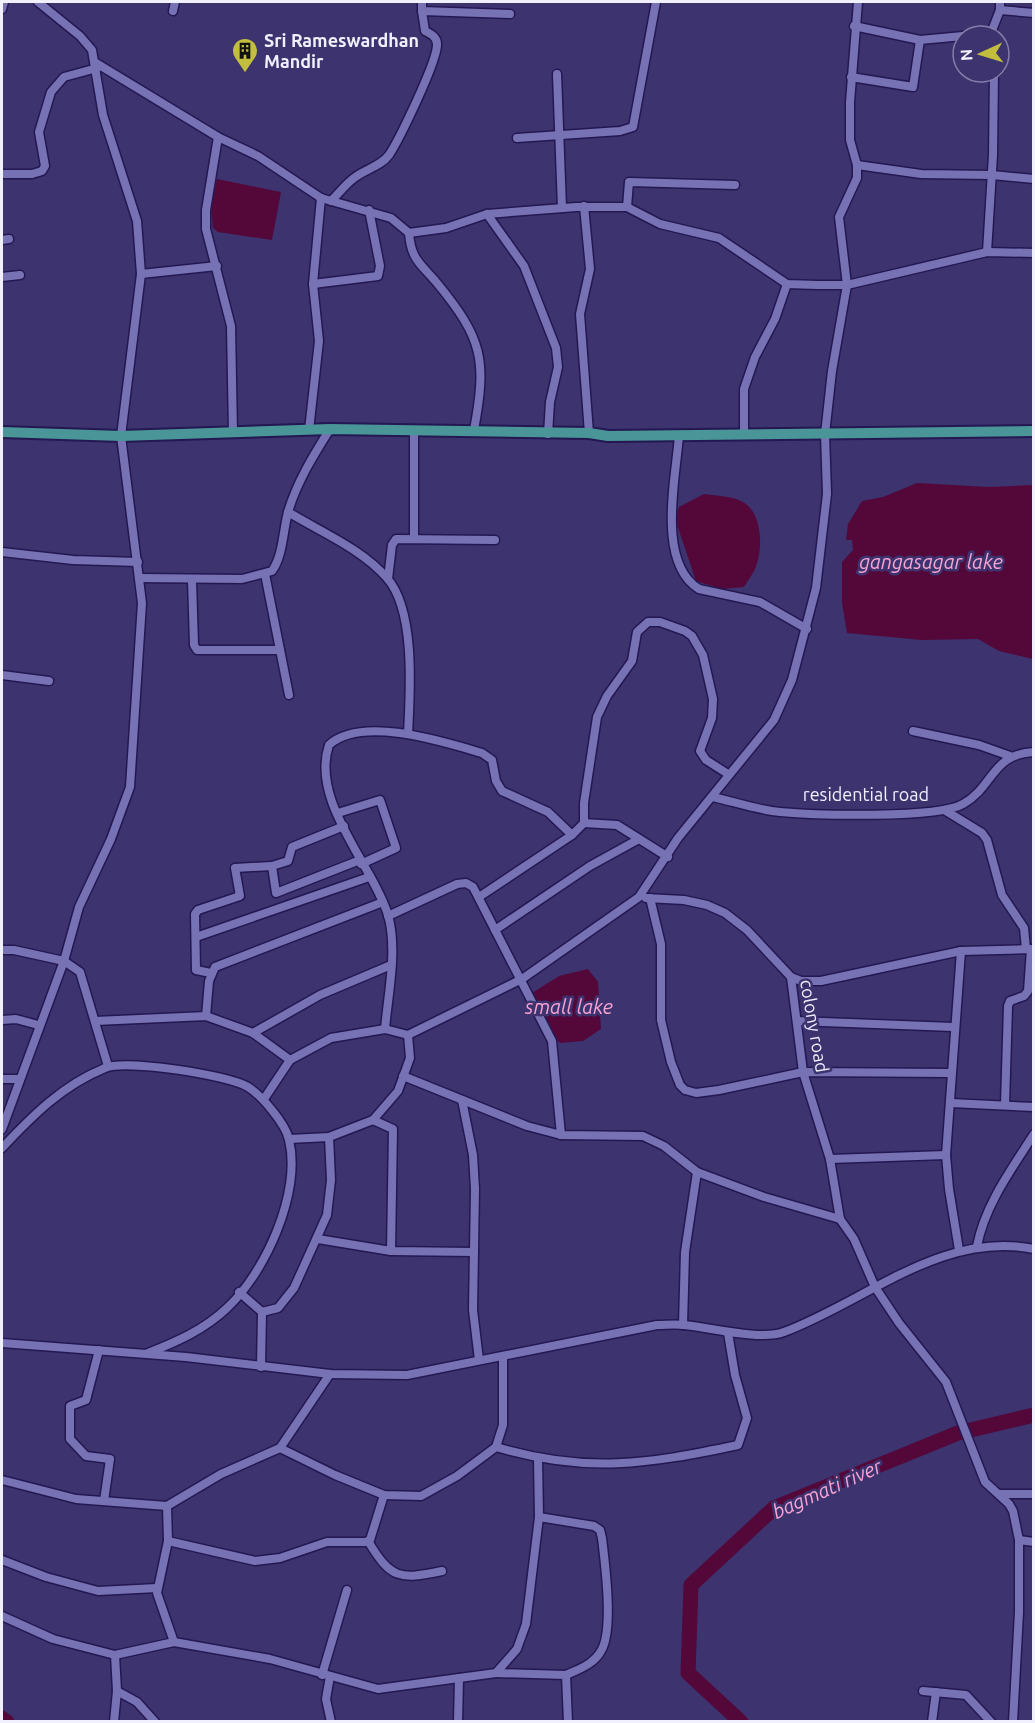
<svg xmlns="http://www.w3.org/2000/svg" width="1035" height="1723" font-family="Ubuntu,sans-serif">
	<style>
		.water { fill: #530839 }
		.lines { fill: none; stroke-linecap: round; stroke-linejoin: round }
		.river { stroke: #530839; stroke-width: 15 }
		.minor-casing { stroke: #241852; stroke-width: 11 }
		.major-casing { stroke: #241852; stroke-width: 14 }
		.minor { stroke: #7772b4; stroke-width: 8 }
		.major { stroke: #499597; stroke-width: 10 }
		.labels { text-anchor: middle; stroke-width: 5; stroke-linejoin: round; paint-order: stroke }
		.poi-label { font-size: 18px; font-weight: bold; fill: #f0f0ff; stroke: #3c336f; text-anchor: start }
		.street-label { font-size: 18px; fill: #f0f0ff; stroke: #3c336f }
		.water-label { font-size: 20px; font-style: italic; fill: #faa3d2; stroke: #3c336f }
	</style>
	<rect width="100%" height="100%" fill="#3c336f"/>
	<g class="water">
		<polygon points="217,179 281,192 272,240 218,232 213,228 211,206"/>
		<polygon points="917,483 989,487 1033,485 1033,659 999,651 978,639 922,640 847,633 842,603 842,562 853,550 852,540 846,540 848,524 862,501 883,497"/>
		<path d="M 704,494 C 718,496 735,496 746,504 C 762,516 763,549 756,566 C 754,573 748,580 744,587 L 722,589 L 696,581 L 675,519 L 679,507 Z"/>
		<polygon points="588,969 598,982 601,1029 583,1041 560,1043 547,1031 532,993 559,976"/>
	</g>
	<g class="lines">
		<g class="river">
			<polyline points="2,1718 7,1722"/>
			<polyline points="741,1722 688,1673 691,1585 774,1508 958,1433 1034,1415"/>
		</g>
		<defs>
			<g id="minor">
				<polyline points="422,2 422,11 510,14"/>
				<polyline points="2,9 4,2"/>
				<polyline points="1000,10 1034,13"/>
				<polyline points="173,11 175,2"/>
				<polyline points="854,26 920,40 963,36"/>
				<polyline points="964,36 991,33 1000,10 1000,2"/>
				<polyline points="96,63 218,137 258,156 321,198 391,218 409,233 446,228 487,214 576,207 627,207 660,224 719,238 787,284 817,285 847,285 987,252 1034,253"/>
				<polyline points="557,74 562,208"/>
				<polyline points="851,77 913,87 920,40"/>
				<polyline points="218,137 206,210 206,229 231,326 233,433"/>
				<polyline points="517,138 620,131 633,127 656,2"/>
				<polyline points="857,165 921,174 992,175 1034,179"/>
				<polyline points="2,174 32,174 42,171 45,166 39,132 51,92 64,77 97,68"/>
				<path d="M 331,201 C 339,193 346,184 354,178 C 365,169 380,167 389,155 C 399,140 438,60 437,44 C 437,37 431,34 425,31 L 422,11"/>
				<polyline points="584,206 590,269 580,314 589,433"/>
				<polyline points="627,207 629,182 735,185"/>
				<polyline points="487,214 524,266 556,348 558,367 550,402 548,434"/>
				<path d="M 409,233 C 411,260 421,264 437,283 C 483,339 487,360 474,430"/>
				<polyline points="2,240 9,239"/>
				<polyline points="987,252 993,155 994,72"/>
				<polyline points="141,274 217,266"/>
				<polyline points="2,277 20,275"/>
				<polyline points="313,284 378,276 380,266 369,210"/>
				<polyline points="309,430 319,341 313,284 321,198"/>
				<polyline points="414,430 414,538"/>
				<polyline points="744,434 744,389 755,357 775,319 787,284"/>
				<path d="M 679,435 C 676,478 656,562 699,589 L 760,602 L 807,629"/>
				<path d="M 288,512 C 321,532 362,549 387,578 C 416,611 410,693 408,734"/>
				<polyline points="2,552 73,560 138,562"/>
				<polyline points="265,574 289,695"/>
				<path d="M 140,578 L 242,579 L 272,571 C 283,556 283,531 288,512 C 297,482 313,456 330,429"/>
				<polyline points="388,579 392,545 396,539 495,540"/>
				<polyline points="192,580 194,645 197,650 280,650"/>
				<polyline points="2,675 49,681"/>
				<polyline points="913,731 979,745 1010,756"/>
				<path d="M 713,797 C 735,802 758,810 780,812 C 814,815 937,819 963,804 C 994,787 991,754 1034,752"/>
				<polyline points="946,811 982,833 987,840 1002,895 1024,928 1026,949"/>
				<polyline points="338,813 380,800 396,848 361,864"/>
				<polyline points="584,823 617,825 668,857"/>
				<polyline points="344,826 292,847 288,861 272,866 276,893 360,860"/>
				<polyline points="479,897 572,835 584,823 584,803 597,717 607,696 632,661 637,632 648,622 660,622 685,631 692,636 703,655 713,699 712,718 700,751 706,760 728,774"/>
				<polyline points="646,898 684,900 707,905 725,913 747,930 791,977 803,1072 830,1159 840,1219"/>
				<polyline points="650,898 661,944 661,1020 671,1062 680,1085 685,1090 696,1093 719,1090 803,1072 951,1073"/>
				<polyline points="388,916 457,884 466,883 473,887 552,1041 561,1135"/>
				<polyline points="495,930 590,866 639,839"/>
				<polyline points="196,937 369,877"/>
				<polyline points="2,950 14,950 64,961 80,972 108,1066"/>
				<polyline points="211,973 196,970 195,914 198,910 240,896 235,868 272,866"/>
				<polyline points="791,977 801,981 821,981 961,951 1034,949"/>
				<polyline points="206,1016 209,981 215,967 383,902"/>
				<polyline points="2,1020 16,1019 38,1025"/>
				<polyline points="95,1021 206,1016 253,1033 290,1060"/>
				<polyline points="797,1021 953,1027"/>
				<path d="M 385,1029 C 388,993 398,950 388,915 C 372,864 310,801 329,745 C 362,715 444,742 482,753 L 492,760 L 496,781 L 502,791 L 548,812 L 572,835"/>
				<polyline points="253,1033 320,995 391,965"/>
				<polyline points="403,1076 527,1126 561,1135 643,1136 664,1146 697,1172 764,1197 840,1219 854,1239 875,1287 899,1323 946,1382 985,1482 1009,1504 1013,1511 1019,1540 1019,1612 1013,1722"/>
				<polyline points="2,1079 20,1079"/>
				<polyline points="264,1099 290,1060 331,1038 385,1029 408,1035 522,979 639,897 678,838 774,720 792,680 816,588 827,494 825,434 832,371 847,285 839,217 857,178 857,165 850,140 850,102 858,2"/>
				<polyline points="462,1100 473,1155 475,1189 473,1310 479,1360"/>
				<polyline points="951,1103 1034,1107"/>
				<polyline points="1005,1105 1008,1006 1010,1001 1024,996 1028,991 1031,949"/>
				<polyline points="373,1120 393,1129 391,1251 474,1252"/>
				<polyline points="2,1129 64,961 79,907 111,839 130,787 142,603 121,436 141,274 137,221 103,115 92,50 80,36 38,2"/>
				<polyline points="289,1139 329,1137 373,1120 398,1091 410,1058 408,1035"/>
				<path d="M 2,1148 C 33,1115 63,1085 105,1068 C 126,1059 228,1075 248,1087 C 261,1095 286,1124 289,1140 C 302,1192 265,1273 227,1308 C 204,1330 176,1342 148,1353"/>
				<polyline points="830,1159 946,1155"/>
				<polyline points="318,1239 391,1251"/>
				<path d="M 977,1246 C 985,1205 1011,1170 1034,1134"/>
				<polyline points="959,1250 949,1189 946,1155 961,951"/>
				<polyline points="239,1292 262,1312 261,1367"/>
				<polyline points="262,1312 278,1308 294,1288 327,1215 331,1180 329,1137"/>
				<polyline points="683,1325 685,1252 697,1172"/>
				<path d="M 2,1343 L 186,1357 L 330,1374 L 407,1375 L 657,1325 C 666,1325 675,1324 684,1325 C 709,1327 760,1341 784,1332 C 865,1302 942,1230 1034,1249"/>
				<polyline points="99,1350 86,1400 70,1406 70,1439 86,1456 110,1459 104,1501"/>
				<path d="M 496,1447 C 587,1474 648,1464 738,1445 L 747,1418 L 735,1375 L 728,1333"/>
				<polyline points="280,1448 335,1475 384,1495 421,1496 457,1476 496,1447 503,1425 503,1357"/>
				<polyline points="2,1480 76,1499 167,1506 221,1474 280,1448 330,1374"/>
				<polyline points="999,1494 1034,1494"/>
				<polyline points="167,1506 168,1541 157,1593 174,1642"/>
				<path d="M 539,1517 L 594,1526 L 600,1530 L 602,1538 C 605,1564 614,1630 601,1651 C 594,1664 579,1669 566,1675"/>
				<polyline points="1019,1540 1034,1542"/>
				<polyline points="168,1541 255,1561 280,1558 327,1542 366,1542 370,1540 384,1495"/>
				<path d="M 368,1541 C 391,1579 399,1580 442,1571"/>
				<polyline points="2,1560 46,1577 98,1591 157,1588"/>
				<polyline points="2,1616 53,1639 115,1655 174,1642 270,1659 378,1689 496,1673 517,1649 526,1624 539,1517 538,1459"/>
				<polyline points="496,1673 566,1675 568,1722"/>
				<polyline points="322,1675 347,1590"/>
				<polyline points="330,1676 326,1699 331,1722"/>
				<polyline points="117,1691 137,1702 155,1722"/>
				<polyline points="923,1691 966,1695 991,1722"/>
				<polyline points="114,1722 117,1691 115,1655"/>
				<polyline points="458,1722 459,1678"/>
				<polyline points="932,1722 936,1692"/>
			</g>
			<polyline id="major" points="2,432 121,436 330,429 589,433 608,436 1034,431"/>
		</defs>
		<use href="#minor" class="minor-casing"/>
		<use href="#major" class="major-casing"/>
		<use href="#minor" class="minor"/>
		<use href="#major" class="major"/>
	</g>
	<defs>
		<symbol id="building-pin" viewBox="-11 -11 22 30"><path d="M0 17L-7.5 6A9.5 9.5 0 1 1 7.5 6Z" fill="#c3bd3e" stroke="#3c336f"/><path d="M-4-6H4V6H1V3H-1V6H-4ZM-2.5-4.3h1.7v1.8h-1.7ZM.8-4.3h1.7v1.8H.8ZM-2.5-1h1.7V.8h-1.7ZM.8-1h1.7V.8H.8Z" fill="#111"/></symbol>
	</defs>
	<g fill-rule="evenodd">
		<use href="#building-pin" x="230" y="36" width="30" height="40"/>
	</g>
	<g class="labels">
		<g class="poi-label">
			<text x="264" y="47">Sri Rameswardhan<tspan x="264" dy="21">Mandir</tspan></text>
		</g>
		<g class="street-label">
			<text x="866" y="801">residential road</text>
			<text transform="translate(814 1026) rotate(80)" y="6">colony road</text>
		</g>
		<g class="water-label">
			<text x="931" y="569">gangasagar lake</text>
			<text x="569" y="1014">small lake</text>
			<text transform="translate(827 1489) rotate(-24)" y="7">bagmati river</text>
		</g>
	</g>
	<rect width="1035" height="1723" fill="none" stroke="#f0f0ff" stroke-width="6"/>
	<g transform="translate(981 54) rotate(266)"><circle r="28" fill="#3c336f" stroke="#847fa9" stroke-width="1.5"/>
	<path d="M0-4.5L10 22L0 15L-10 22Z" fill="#c3bd3e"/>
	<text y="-9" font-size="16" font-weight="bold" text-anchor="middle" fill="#f0f0ff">N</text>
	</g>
</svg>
